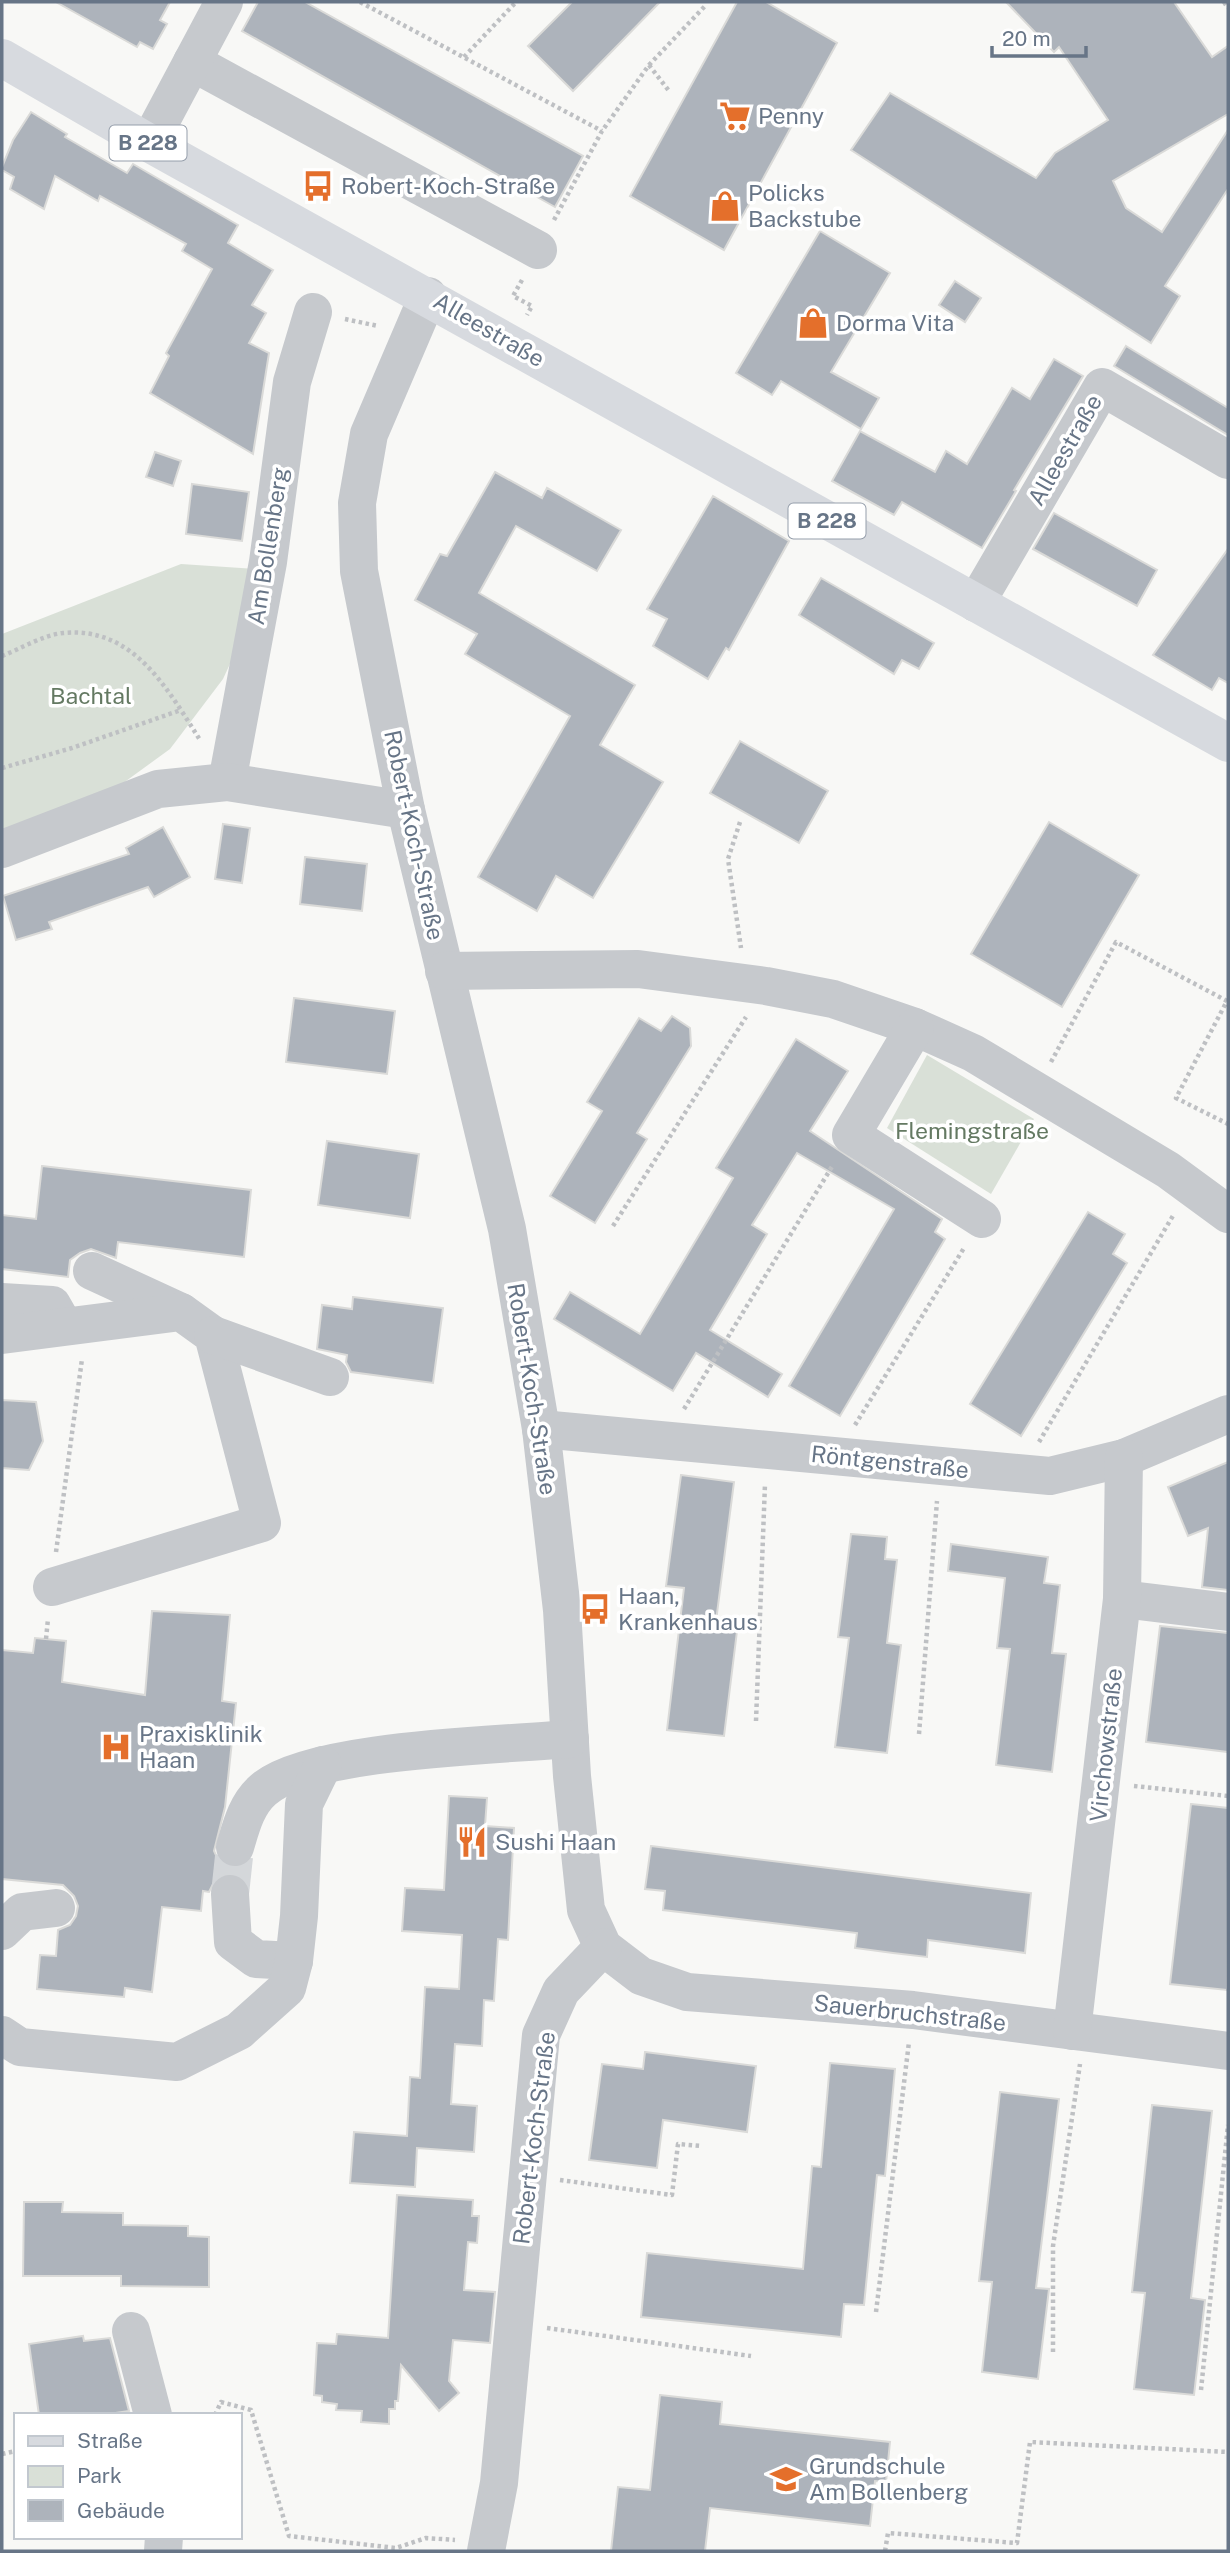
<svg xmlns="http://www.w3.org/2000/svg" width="1230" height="2553" font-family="'Public Sans',sans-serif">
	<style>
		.green { fill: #d9e0d7 }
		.building { fill: #adb3bb; stroke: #dadad8; stroke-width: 2 }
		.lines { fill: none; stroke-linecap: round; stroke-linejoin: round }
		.minor-tunnel { stroke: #d4d7da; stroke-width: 38; stroke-dasharray: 38 19; stroke-linecap: butt }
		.path { stroke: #bec0c3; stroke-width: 4.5; stroke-dasharray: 3.5 3.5; stroke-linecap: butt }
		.minor { stroke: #c6c9cd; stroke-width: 38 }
		.major { stroke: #d7dadf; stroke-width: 38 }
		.labels { text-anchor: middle; stroke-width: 7; stroke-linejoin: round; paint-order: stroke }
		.shield { fill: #fff; stroke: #959eab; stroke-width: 2 }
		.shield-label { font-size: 21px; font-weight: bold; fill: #677587 }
		.poi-label { font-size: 23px; fill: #677587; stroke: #fff; text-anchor: start }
		.street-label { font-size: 23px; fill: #677587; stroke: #fff }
		.park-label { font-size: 23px; fill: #647962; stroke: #fff }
	</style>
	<rect width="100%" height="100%" fill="#f8f8f6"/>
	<g class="green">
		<polygon points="181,564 257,569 241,640 223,679 170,749 104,797 2,833 2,634"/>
		<polygon points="927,1055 1034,1119 991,1194 887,1128"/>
	</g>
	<g class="building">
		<polygon points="56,2 170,2 160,20 167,24 153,49 140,42 137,47"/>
		<polygon points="258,2 305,2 583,156 555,207 242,31"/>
		<polygon points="572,2 660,2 573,91 528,46"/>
		<polygon points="737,2 766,2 837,43 724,250 630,196"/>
		<polygon points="1006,2 1174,2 1212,57 1228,46 1228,114 1113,181 1126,208 1162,232 1228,130 1228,189 1165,286 1180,296 1151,343 851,150 890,93 1036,178 1055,153 1108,120 1059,47 1054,52"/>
		<polygon points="31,112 67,134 65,137 127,173 133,164 238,225 228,243 273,270 252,305 266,313 249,343 269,353 253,454 150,393 169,356 166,353 212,269 182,251 186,244 100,196 98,201 55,176 44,209 10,189 14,177 2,170 2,167 13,140"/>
		<polygon points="820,231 890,273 831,372 879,398 861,429 781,381 772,395 736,373"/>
		<polygon points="955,281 981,298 965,322 939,305"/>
		<polygon points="1126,346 1228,408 1228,435 1114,366"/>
		<polygon points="1054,359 1083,376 1014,490 1016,491 982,548 902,502 894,515 832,481 860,431 935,472 946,451 967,464 1012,388 1030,399"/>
		<polygon points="155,452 181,461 173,486 146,477"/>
		<polygon points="495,472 542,498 547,488 621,530 597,571 516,526 479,593 635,685 600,745 663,782 593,898 556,876 537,911 478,877 570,716 465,654 477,634 415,600 440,554 447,556"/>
		<polygon points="192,484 249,492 242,541 186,534"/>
		<polygon points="713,496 789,541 729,650 726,648 708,679 653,646 667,619 647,609"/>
		<polygon points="1054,513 1157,570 1137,606 1033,549"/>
		<polygon points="1228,549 1228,683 1219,678 1212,690 1153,655"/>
		<polygon points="821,578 934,643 919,669 902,660 894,674 799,615"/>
		<polygon points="740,741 828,791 799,843 710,793"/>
		<polygon points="1049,822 1139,875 1062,1007 971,954"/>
		<polygon points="223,824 250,828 242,883 215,879"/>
		<polygon points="163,827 190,877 154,897 148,887 49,922 52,929 16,940 3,896 129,854 126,848"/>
		<polygon points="305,857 367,864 362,911 300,904"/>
		<polygon points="294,998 395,1011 387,1074 286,1062"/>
		<polygon points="672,1016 690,1028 691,1046 637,1133 647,1139 595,1223 550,1196 602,1111 587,1102 639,1018 661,1031"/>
		<polygon points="796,1039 848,1071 810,1131 942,1219 935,1232 945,1239 840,1416 789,1386 894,1209 797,1153 752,1225 767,1234 710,1330 782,1374 768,1397 696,1353 673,1391 554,1319 570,1292 640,1334 733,1178 716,1168"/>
		<polygon points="327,1141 419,1154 410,1218 318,1205"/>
		<polygon points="42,1166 251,1190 244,1257 118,1242 116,1258 91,1249 80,1253 70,1260 68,1277 2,1269 2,1215 36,1219"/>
		<polygon points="1088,1212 1125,1234 1113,1254 1127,1263 1021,1436 970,1404"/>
		<polygon points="353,1297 443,1308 433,1383 351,1372 346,1362 347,1355 317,1349 322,1305 352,1309"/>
		<polygon points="2,1400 36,1402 43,1441 29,1470 2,1468"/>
		<polygon points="1228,1462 1228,1590 1202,1587 1208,1528 1188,1536 1168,1487"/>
		<polygon points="681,1475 734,1482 716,1621 738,1623 724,1736 667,1730 684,1588 666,1586"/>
		<polygon points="851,1534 887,1537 885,1559 897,1560 887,1643 901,1645 887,1753 835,1747 849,1638 838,1637"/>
		<polygon points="951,1544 1048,1557 1044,1583 1060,1585 1052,1653 1066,1654 1052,1772 996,1765 1010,1649 997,1648 1005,1578 948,1571"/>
		<polygon points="152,1611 230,1615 222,1701 236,1703 225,1807 214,1851 219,1862 228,1868 243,1867 242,1877 229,1872 217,1876 209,1892 203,1891 201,1911 162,1907 152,1992 125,1988 124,1997 37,1989 40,1955 56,1956 58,1930 70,1925 76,1916 78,1906 74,1896 63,1885 2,1879 2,1650 33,1653 35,1638 66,1641 62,1682 145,1695"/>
		<polygon points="1160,1626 1228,1633 1228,1752 1146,1742"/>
		<polygon points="449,1796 487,1798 485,1826 514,1828 508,1940 498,1939 494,2001 484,2000 482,2046 455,2044 451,2104 477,2106 474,2152 417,2148 415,2187 350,2183 354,2132 407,2136 410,2077 420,2078 425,1987 459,1989 462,1935 402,1931 405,1888 444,1890"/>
		<polygon points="1191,1804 1228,1808 1227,1990 1170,1984"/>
		<polygon points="651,1846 1031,1893 1025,1953 928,1940 927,1957 893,1953 855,1948 857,1933 663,1910 665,1891 645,1889"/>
		<polygon points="645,2052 756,2066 747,2132 663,2120 657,2168 589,2160 602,2064 643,2069"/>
		<polygon points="830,2063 895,2069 885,2176 877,2175 864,2305 844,2304 841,2337 641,2317 647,2253 803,2269 812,2166 821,2167"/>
		<polygon points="1000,2092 1059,2099 1036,2288 1049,2289 1038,2379 982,2372 992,2282 979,2281"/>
		<polygon points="1152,2105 1212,2111 1191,2298 1205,2300 1194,2395 1134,2389 1145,2293 1132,2292"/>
		<polygon points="397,2195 473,2200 472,2216 479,2216 477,2243 468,2242 464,2290 495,2292 490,2343 453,2340 449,2381 459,2393 439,2411 401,2365 398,2401 395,2401 395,2409 389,2409 389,2424 361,2422 362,2411 336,2410 337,2404 322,2402 322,2396 314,2395 317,2343 336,2344 337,2334 388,2338"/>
		<polygon points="24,2202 63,2202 62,2212 123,2213 123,2225 188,2226 188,2236 209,2237 209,2287 121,2286 121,2276 23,2276"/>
		<polygon points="83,2336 84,2341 110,2338 129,2411 102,2415 39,2415 29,2344"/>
		<polygon points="660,2395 722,2402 720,2424 890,2442 886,2482 875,2481 870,2526 710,2508 705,2551 611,2551 618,2487 650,2490"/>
	</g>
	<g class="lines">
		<polyline class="minor-tunnel" points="230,1894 235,1847"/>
		<g class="path">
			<polyline points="360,2 602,131"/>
			<polyline points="1224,2 1228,8"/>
			<polyline points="464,57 516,2"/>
			<polyline points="649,65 669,91"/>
			<polyline points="554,220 602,131 649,65 706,5"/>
			<polyline points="522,280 513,296 532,306 527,315"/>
			<polyline points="345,319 378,326"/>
			<path d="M 2,656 C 20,649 43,635 63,633 C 133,626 167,688 200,740"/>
			<polyline points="2,768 72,748 181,710"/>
			<polyline points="740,822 728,859 741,948"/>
			<polyline points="1051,1062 1116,942 1227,1001 1176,1098 1228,1124"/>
			<polyline points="613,1226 746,1017"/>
			<polyline points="684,1409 833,1165"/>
			<polyline points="855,1425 964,1248"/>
			<polyline points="1039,1442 1174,1214"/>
			<polyline points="56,1552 82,1359"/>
			<polyline points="46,1639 48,1619"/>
			<polyline points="756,1721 765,1484"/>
			<polyline points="919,1734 937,1501"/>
			<polyline points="1134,1786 1228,1796"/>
			<polyline points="560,2180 672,2195 678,2144 701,2146"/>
			<polyline points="876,2312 909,2042"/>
			<polyline points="547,2328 751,2356"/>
			<polyline points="1053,2352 1053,2246 1080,2064"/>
			<polyline points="1201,2390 1228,2125"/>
			<polyline points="215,2415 221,2402 251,2410 289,2536 396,2548 426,2538 455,2540"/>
			<polyline points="2,2454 16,2451"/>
			<polyline points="885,2551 888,2533 1017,2543 1030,2442 1228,2452"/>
		</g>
		<g class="minor">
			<polyline points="192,62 538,250"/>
			<polyline points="149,143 224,2"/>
			<polyline points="428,296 369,434 357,503 359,571 406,810 507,1229 541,1429 562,1610 572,1776 586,1910 603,1947 641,1976 687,1992 913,2010 1228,2051"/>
			<polyline points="976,603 1102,387 1228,460"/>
			<polyline points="227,782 268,562 292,382 313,312"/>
			<polyline points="2,849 158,789 227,782 406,810"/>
			<polyline points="444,971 638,969 766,986 833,999 915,1027 973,1053 1168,1170 1228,1214"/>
			<polyline points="915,1027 851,1135 982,1219"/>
			<polyline points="92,1271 181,1312"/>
			<polyline points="2,1302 52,1305 64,1326"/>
			<polyline points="2,1335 181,1312 213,1335 262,1523 52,1587"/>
			<polyline points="213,1335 330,1377"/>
			<polyline points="541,1429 1050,1476 1124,1458 1228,1414"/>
			<polyline points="1122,1599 1228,1612"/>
			<path d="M 235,1847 C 241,1827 246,1805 263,1790 C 308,1749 503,1745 570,1739"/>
			<polyline points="230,1894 233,1942 256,1959 294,1961"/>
			<polyline points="2,1931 22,1912 56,1908"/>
			<polyline points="1072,2031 1122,1599 1124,1458"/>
			<polyline points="2,2035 20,2047 177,2062 239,2031 287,1988 294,1961 299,1916 304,1804 323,1765"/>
			<polyline points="131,2331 153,2415"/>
			<polyline points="163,2551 164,2537"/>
			<polyline points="486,2551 499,2483 541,2035 561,1991 603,1947"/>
		</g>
		<polyline class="major" points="2,58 149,143 1228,743"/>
	</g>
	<defs>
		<symbol id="supermarket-bare" viewBox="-9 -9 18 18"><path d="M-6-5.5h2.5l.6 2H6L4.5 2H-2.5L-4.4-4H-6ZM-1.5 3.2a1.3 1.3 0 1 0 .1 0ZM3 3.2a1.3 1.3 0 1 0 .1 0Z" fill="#e46f2b" stroke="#fff" stroke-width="2.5" paint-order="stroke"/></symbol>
		<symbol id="bus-bare" viewBox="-9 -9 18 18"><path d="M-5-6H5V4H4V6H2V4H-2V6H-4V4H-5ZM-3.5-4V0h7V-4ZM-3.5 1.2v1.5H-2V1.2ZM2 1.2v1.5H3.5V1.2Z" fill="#e46f2b" stroke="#fff" stroke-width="2.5" paint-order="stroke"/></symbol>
		<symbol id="shop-bare" viewBox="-9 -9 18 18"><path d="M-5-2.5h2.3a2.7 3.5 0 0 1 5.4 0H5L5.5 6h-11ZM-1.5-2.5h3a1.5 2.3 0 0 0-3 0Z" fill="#e46f2b" stroke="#fff" stroke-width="2.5" paint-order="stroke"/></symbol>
		<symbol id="hospital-bare" viewBox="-9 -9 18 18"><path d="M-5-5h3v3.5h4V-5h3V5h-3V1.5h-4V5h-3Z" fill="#e46f2b" stroke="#fff" stroke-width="2.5" paint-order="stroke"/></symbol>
		<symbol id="restaurant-bare" viewBox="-9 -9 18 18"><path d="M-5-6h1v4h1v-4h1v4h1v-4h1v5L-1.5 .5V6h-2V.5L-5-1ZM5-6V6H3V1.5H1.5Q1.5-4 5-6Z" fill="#e46f2b" stroke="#fff" stroke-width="2.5" paint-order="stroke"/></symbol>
		<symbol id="school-bare" viewBox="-9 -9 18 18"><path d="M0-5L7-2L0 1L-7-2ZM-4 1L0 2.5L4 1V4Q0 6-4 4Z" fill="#e46f2b" stroke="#fff" stroke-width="2.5" paint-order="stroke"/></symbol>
	</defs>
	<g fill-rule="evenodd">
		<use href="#supermarket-bare" x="713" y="94" width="44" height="44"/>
		<use href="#bus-bare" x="296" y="164" width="44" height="44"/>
		<use href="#shop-bare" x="703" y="184" width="44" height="44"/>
		<use href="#shop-bare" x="791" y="301" width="44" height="44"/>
		<use href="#bus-bare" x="573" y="1587" width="44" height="44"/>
		<use href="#hospital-bare" x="94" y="1725" width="44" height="44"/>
		<use href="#restaurant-bare" x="450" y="1820" width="44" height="44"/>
		<use href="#school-bare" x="764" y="2457" width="44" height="44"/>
	</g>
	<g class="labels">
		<g class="shield">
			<rect x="109.5" y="125.5" width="77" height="35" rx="5"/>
			<rect x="788.5" y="503.5" width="77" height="35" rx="5"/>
		</g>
		<g class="shield-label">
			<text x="148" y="150">B 228</text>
			<text x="827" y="528">B 228</text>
		</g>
		<g class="poi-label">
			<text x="758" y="124">Penny</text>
			<text x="341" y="194">Robert-Koch-Straße</text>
			<text x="748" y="201">Policks<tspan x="748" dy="26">Backstube</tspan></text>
			<text x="836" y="331">Dorma Vita</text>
			<text x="618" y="1604">Haan,<tspan x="618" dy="26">Krankenhaus</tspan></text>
			<text x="139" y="1742">Praxisklinik<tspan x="139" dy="26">Haan</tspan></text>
			<text x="495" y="1850">Sushi Haan</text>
			<text x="809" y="2474">Grundschule<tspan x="809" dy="26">Am Bollenberg</tspan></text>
		</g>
		<g class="street-label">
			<text transform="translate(489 330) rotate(30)" y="8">Alleestraße</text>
			<text transform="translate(1065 450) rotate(-60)" y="8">Alleestraße</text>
			<text transform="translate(268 546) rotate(-81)" y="8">Am Bollenberg</text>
			<text transform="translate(414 835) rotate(78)" y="8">Robert-Koch-Straße</text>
			<text transform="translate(532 1389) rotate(81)" y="8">Robert-Koch-Straße</text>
			<text transform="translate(890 1462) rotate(6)" y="8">Röntgenstraße</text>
			<text transform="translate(1106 1745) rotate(-84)" y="8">Virchowstraße</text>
			<text transform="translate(910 2013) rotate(6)" y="8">Sauerbruchstraße</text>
			<text transform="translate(534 2138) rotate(-83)" y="8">Robert-Koch-Straße</text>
		</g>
		<g class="park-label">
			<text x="91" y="704">Bachtal</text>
			<text x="972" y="1139">Flemingstraße</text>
		</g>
	</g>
	<rect width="1230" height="2553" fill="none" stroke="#677587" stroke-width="7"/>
	<rect x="14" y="2413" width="228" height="126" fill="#ffffff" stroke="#c2c8cf" stroke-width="2"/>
	<rect x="28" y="2436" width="35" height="10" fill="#d7dadf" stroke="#c2c8cf" stroke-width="2"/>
	<text x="77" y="2448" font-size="21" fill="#677587">Straße</text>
	<rect x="28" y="2466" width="35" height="21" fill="#d9e0d7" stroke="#c2c8cf" stroke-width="2"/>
	<text x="77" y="2483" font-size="21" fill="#677587">Park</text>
	<rect x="28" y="2500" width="35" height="21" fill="#adb3bb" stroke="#c2c8cf" stroke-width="2"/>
	<text x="77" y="2518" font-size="21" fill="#677587">Gebäude</text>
	<path d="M992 46v10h94v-10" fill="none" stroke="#677587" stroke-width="3.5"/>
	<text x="1002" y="46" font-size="21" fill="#677587" stroke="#ffffff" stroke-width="5" paint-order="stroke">20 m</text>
</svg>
